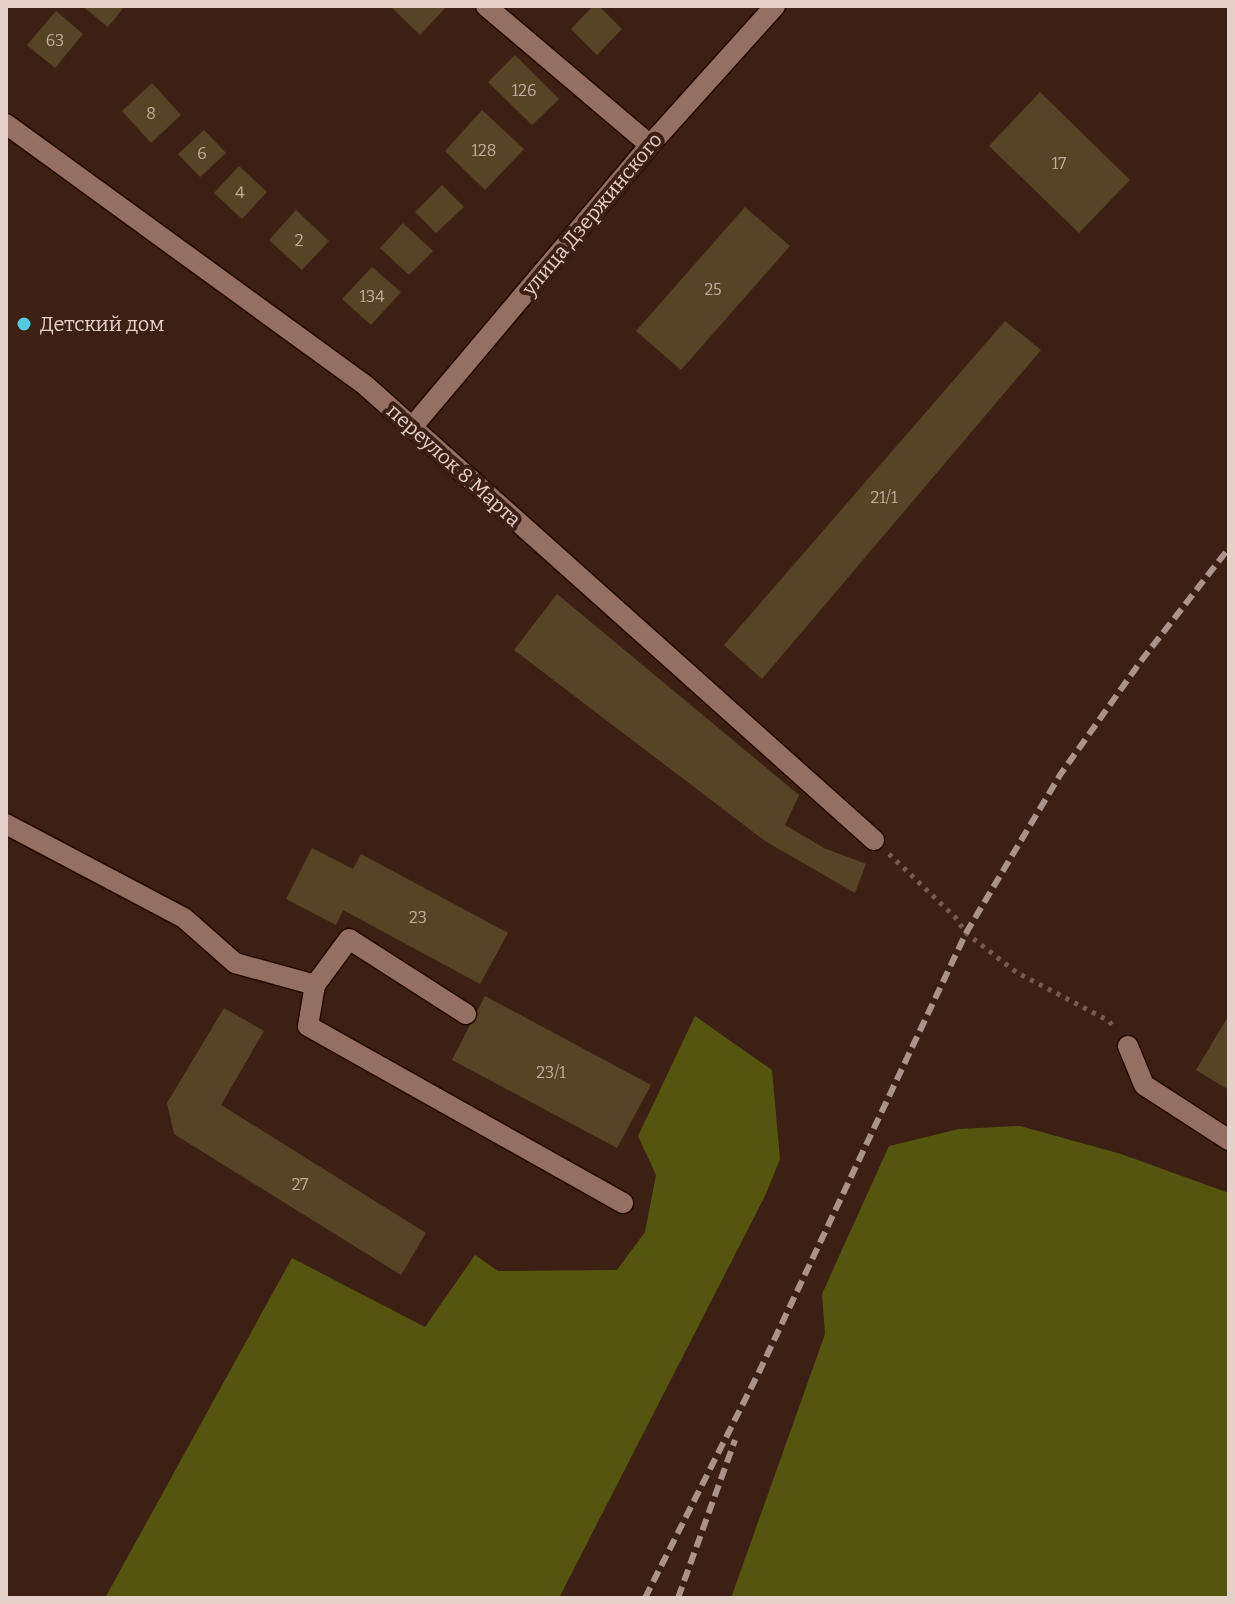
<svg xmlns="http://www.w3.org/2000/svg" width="1235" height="1604" font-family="Bitter,serif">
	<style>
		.forest { fill: #55550f }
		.building { fill: #574427 }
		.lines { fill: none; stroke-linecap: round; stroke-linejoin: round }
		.minor-casing { stroke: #230801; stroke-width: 23 }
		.path { stroke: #755b50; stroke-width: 5; stroke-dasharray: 4 6; stroke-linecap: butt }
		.minor { stroke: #937061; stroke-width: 20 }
		.rail { stroke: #aa938a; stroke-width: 6; stroke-dasharray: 12 6; stroke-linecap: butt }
		.poi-dot { fill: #54cadd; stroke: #3d2014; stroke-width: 3 }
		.labels { text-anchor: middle; stroke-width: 8; stroke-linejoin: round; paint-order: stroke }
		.number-label { font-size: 16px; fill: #c2aea0 }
		.street-label { font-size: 20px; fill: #e5d1c9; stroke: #3d2014 }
		.poi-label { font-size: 20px; fill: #e5d1c9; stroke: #3d2014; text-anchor: start }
	</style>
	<rect width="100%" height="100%" fill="#3d2014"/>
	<g class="forest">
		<polygon points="695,1016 772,1070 780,1159 766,1194 559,1598 105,1598 292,1258 425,1327 475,1255 498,1271 617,1270 645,1232 656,1175 638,1136"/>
		<polygon points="1020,1126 1121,1154 1229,1193 1229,1598 731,1598 825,1334 822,1294 889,1146 959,1129"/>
	</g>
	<g class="building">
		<polygon points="82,6 125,6 108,27"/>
		<polygon points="393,6 447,6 420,35 392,8"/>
		<polygon points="593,6 599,6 622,29 597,55 571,29"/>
		<polygon points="56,11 83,34 55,68 27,45"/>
		<polygon points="515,55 559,99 532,125 488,82"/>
		<polygon points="152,83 181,115 151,143 122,111"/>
		<polygon points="1040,92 1130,180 1079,233 989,146"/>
		<polygon points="482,110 524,149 485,190 445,151"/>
		<polygon points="204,130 226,153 200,177 178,154"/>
		<polygon points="239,166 267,192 242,219 214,193"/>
		<polygon points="442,185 464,207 436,233 415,212"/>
		<polygon points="745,207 790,246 681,370 636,331"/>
		<polygon points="296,210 329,241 302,270 269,240"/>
		<polygon points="403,223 433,251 409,275 380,248"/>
		<polygon points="372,267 401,292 371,325 342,299"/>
		<polygon points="1005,321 1041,350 762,679 724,645"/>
		<polygon points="557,594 799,795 785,825 824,848 866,864 855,893 765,841 514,650"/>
		<polygon points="312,848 353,869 361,854 508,933 480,984 343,910 336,925 286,899"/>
		<polygon points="485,996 651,1085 617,1148 452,1060"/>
		<polygon points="224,1008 264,1031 221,1105 426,1233 401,1275 174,1134 167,1103"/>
		<polygon points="1229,1015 1229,1090 1196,1070"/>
	</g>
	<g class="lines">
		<defs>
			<g id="minor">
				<polyline points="486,6 650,145"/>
				<polyline points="6,124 365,385 874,840"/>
				<polyline points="413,426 650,145 775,6"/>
				<polyline points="6,824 184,918 235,963 315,985 308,1026 623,1203"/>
				<polyline points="315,985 349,939 466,1014"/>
				<polyline points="1128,1046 1144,1085 1229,1140"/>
			</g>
		</defs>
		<use href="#minor" class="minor-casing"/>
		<polyline class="path" points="889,854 955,917 966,933 1016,972 1109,1021 1115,1029"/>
		<use href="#minor" class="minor"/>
		<g class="rail">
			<polyline points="645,1598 759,1372 966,933 1060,775 1141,661 1229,548"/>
			<polyline points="678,1598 735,1440"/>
		</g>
	</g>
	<circle class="poi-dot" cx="24" cy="324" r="8"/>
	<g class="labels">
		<g class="number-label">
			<text x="55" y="46">63</text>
			<text x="524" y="96">126</text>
			<text x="151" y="119">8</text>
			<text x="484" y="156">128</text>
			<text x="202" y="159">6</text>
			<text x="1059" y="169">17</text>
			<text x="240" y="198">4</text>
			<text x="299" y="246">2</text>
			<text x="713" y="295">25</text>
			<text x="372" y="302">134</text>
			<text x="884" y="503">21/1</text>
			<text x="418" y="923">23</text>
			<text x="551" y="1078">23/1</text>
			<text x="300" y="1190">27</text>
		</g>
		<g class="street-label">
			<text transform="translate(592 214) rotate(-50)" y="7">улица Дзержинского</text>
			<text transform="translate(454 465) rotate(42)" y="7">переулок 8 Марта</text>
		</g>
		<g class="poi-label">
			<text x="40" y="331">Детский дом</text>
		</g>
	</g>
	<rect width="1235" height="1604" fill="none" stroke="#e5d1c9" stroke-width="16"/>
</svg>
